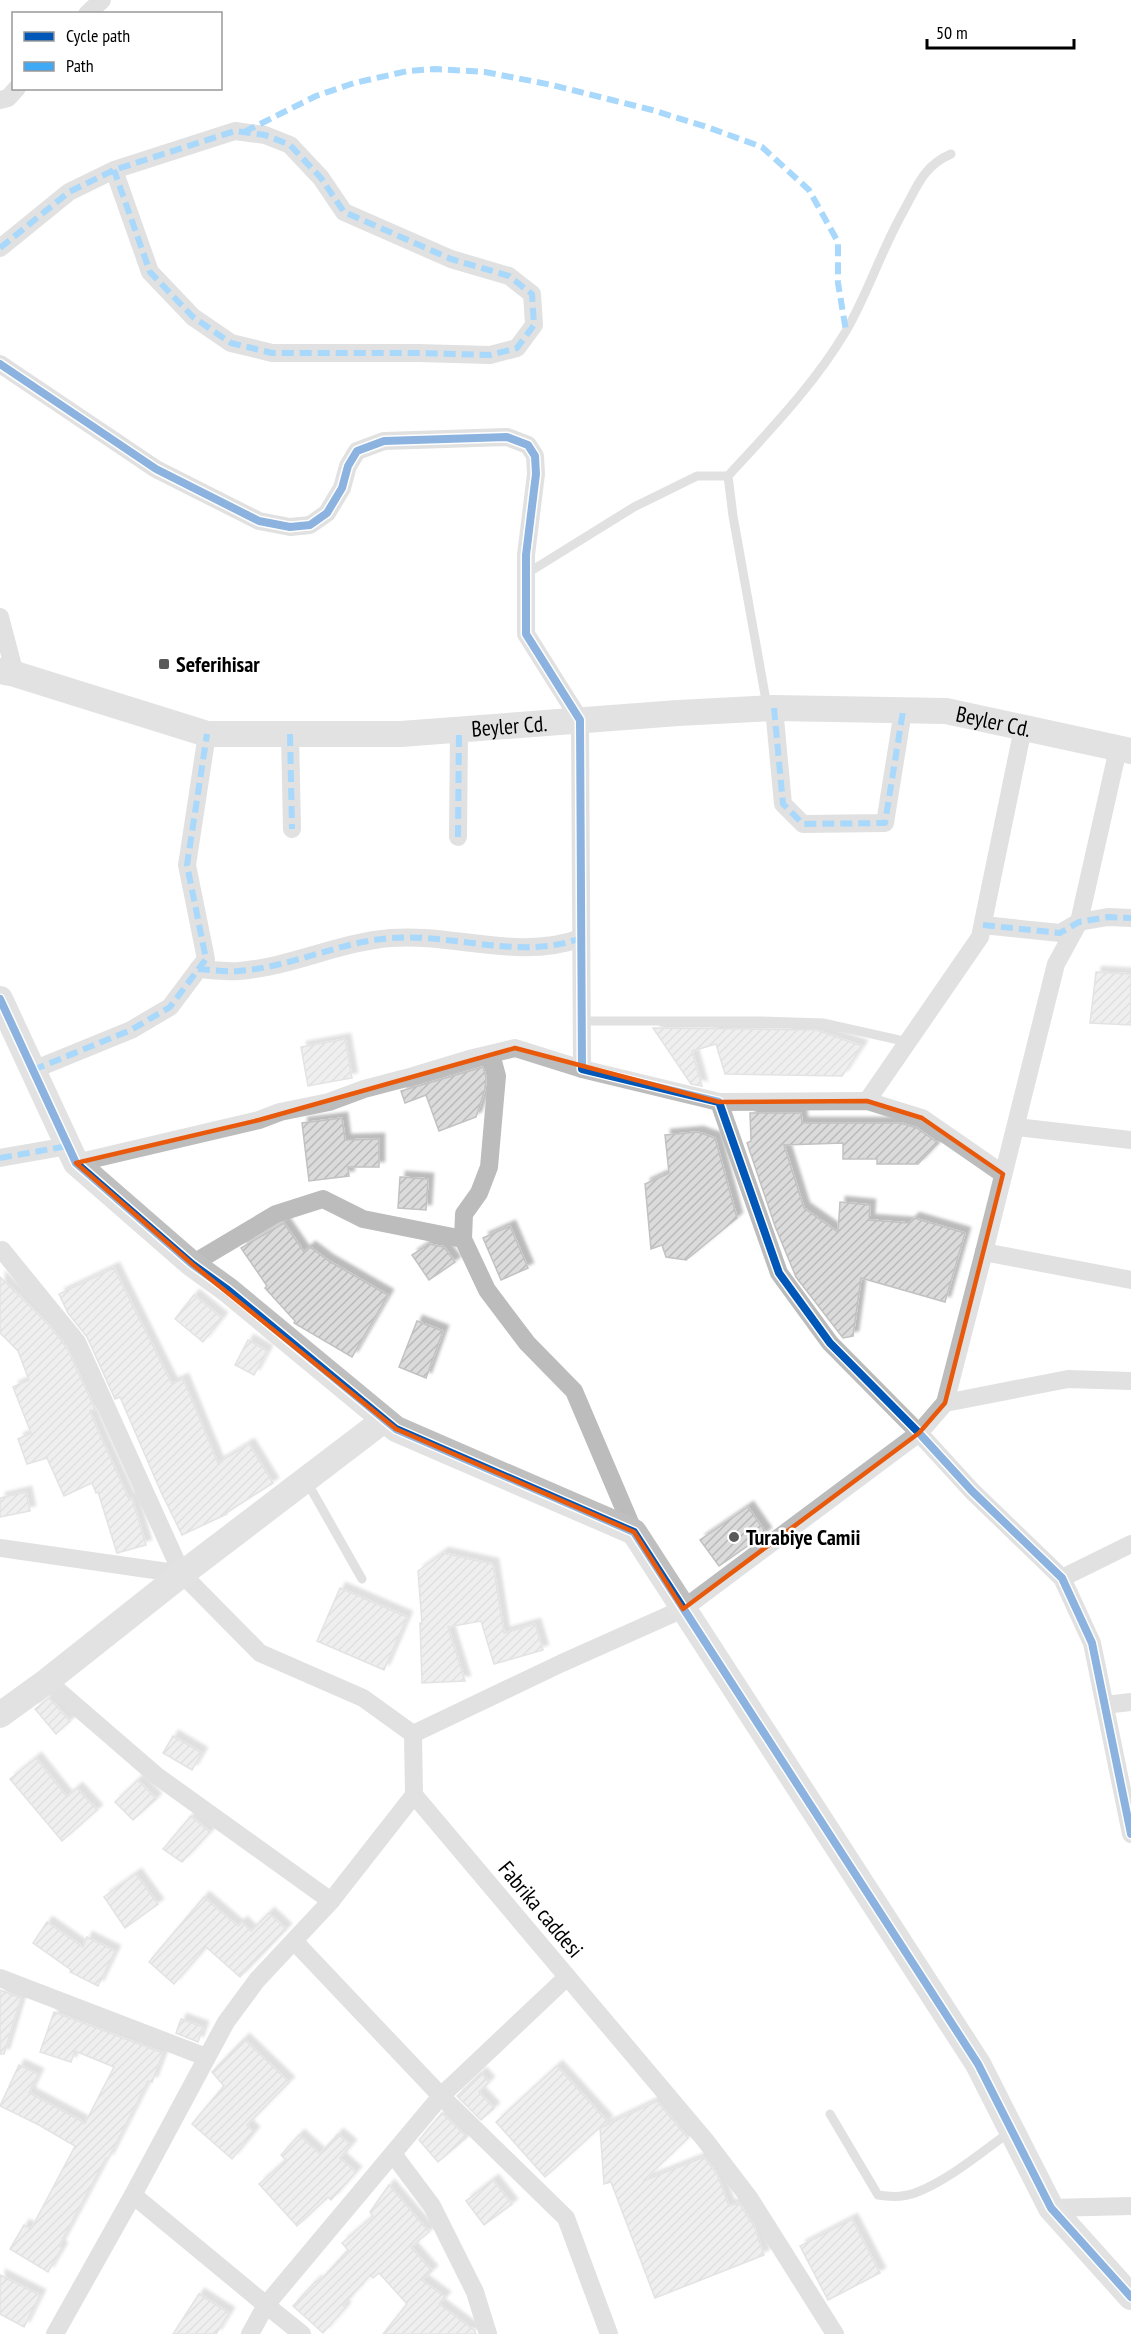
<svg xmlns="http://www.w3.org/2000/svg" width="1131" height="2334" font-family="'PT Sans Narrow',sans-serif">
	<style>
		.building { fill: url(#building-hatch); stroke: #c2c2c2; stroke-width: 1.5; filter: url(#shadow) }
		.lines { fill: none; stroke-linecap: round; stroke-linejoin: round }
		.lane { stroke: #bcbcbc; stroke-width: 9 }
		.street { stroke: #bcbcbc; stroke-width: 18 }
		.secondary { stroke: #bfbfbf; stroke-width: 26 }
		.quiet { stroke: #3fa9f5; stroke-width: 6; stroke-dasharray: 12 6; stroke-linecap: butt }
		.cycleway-casing { stroke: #fff; stroke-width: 11 }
		.cycleway { stroke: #0057b8; stroke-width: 8 }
		.marked { fill: none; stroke: #e8590c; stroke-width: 4.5; stroke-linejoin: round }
		.poi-dot { fill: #595959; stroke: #fff; stroke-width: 2 }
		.labels { text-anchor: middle; stroke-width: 5; stroke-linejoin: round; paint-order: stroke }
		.poi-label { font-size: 22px; font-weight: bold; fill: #000; stroke: #fff; text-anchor: start }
		.street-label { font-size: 22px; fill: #000; stroke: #fff }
	</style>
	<defs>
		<pattern id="building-hatch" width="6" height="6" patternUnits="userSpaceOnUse" patternTransform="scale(1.5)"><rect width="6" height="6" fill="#dbdbdb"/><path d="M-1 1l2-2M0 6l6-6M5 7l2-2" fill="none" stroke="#bababa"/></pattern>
		<filter id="shadow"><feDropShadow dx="5.5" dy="-5.5" stdDeviation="1.5" flood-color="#0004"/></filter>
	</defs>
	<rect width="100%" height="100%" fill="#fff"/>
	<g class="building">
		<polygon points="1096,972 1131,974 1131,1025 1090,1023"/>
		<polygon points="653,1028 816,1030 862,1046 842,1076 725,1074 716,1044 692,1051 702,1086 691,1084"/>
		<polygon points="345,1039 352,1078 308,1086 301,1047"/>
		<polygon points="483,1067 486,1077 485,1089 476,1117 439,1131 426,1095 405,1103 401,1091"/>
		<polygon points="750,1113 801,1113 802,1123 901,1123 917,1128 938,1143 918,1164 877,1164 877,1159 843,1159 843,1143 784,1145 804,1208 838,1232 840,1202 870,1205 869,1220 909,1223 914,1218 965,1233 945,1302 861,1278 853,1336 843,1338 796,1277 775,1226 747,1143 751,1141"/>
		<polygon points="342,1118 345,1140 379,1139 379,1167 348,1167 349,1176 309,1181 302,1123"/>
		<polygon points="698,1132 715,1138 737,1218 686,1260 666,1257 662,1245 651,1249 645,1184 669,1173 665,1135"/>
		<polygon points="400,1177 428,1179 426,1210 398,1208"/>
		<polygon points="284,1223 304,1252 310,1247 329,1261 388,1295 352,1357 294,1323 295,1321 265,1288 267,1286 241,1248"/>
		<polygon points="510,1226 528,1268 501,1280 483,1238"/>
		<polygon points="429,1244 444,1247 455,1262 429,1280 412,1255"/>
		<polygon points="114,1268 172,1384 183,1379 218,1463 249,1444 273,1483 226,1513 227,1514 182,1535 161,1492 120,1397 115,1399 87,1337 68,1313 59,1294"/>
		<polygon points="0,1277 48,1324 67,1348 95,1409 90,1411 100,1435 129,1499 132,1498 146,1545 117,1553 98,1492 96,1493 92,1483 64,1496 47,1458 27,1464 18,1439 31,1433 13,1387 29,1380 18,1351 0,1333"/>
		<polygon points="194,1295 222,1318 203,1342 175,1319"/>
		<polygon points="417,1321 443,1331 426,1378 399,1367"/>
		<polygon points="248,1340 267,1351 254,1375 235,1365"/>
		<polygon points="26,1492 30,1511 0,1517 0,1498"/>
		<polygon points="748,1507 766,1533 719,1566 700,1540"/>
		<polygon points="443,1553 493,1564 504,1633 535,1624 543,1650 494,1664 481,1621 448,1627 465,1681 422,1683 420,1623 422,1624 418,1571"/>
		<polygon points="340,1588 407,1617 384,1670 317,1641"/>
		<polygon points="49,1698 70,1721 56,1734 35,1709"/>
		<polygon points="173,1736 202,1753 192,1770 163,1753"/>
		<polygon points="36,1758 67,1797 77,1788 97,1810 62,1841 10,1779"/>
		<polygon points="138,1780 156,1799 133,1820 115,1802"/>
		<polygon points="191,1816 210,1832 182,1862 163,1849"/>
		<polygon points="136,1874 158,1904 125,1928 104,1897"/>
		<polygon points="204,1897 238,1926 242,1922 251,1931 269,1913 286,1929 240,1977 206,1947 174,1984 149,1962"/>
		<polygon points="47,1922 83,1947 87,1937 115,1951 98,1986 70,1972 71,1970 33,1943"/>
		<polygon points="0,1990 21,1998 4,2054 0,2054"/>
		<polygon points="54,2012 163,2053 152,2082 148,2081 108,2159 106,2158 59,2246 62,2248 48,2272 10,2249 24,2225 31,2229 75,2146 39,2125 0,2106 19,2065 38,2074 29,2093 85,2123 114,2067 75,2051 71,2062 40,2052"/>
		<polygon points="181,2019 203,2027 198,2042 176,2033"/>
		<polygon points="244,2039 289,2082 247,2125 254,2132 232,2159 192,2124 224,2086 212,2072"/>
		<polygon points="557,2066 607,2121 545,2177 496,2122"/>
		<polygon points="481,2073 489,2082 479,2092 494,2108 481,2120 457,2096"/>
		<polygon points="657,2101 688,2138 643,2181 704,2157 717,2174 729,2206 739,2203 754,2226 764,2255 655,2298 611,2182 604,2184 600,2128"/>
		<polygon points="442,2113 467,2137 438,2162 419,2140"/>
		<polygon points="338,2134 351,2145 340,2158 356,2172 331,2200 328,2197 297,2226 259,2184 286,2160 281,2155 299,2135 320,2154"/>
		<polygon points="493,2180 512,2204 484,2225 466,2201"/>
		<polygon points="389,2185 429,2232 411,2247 432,2271 422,2280 445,2297 439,2304 475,2331 476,2334 383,2334 407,2304 379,2273 373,2278 370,2275 343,2305 345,2308 323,2333 293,2306 316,2281 318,2283 348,2250 342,2243 373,2216 370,2212"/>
		<polygon points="852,2219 880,2273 828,2300 800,2246"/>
		<polygon points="0,2275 40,2295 24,2327 0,2314"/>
		<polygon points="199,2294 229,2313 216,2334 173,2334"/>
	</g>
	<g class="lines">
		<g class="lane">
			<polyline points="526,574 634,507 697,476 728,476"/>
			<path d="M 767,706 L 733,516 L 728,476 C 770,430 814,385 846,331 C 868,293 881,251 903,212 C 917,187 923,166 951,154"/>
			<polyline points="582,1021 762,1021 823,1023 908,1042"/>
			<polyline points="307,1482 362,1579"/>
			<path d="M 830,2114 L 878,2195 C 890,2197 904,2197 915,2193 C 948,2181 981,2152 1010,2132"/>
		</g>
		<g class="street">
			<polyline points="87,14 102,0"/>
			<polyline points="0,100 8,98 17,88"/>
			<polyline points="0,248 69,192 114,170 235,131 265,135 290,145 321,178 344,212 451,259 509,276 532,294 534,325 517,348 490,355 418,353 272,353 231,343 193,317 150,272 114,170"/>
			<polyline points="0,364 156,469 259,521 290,527 310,525 327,513 342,488 348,466 357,451 384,441 507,437 528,445 535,456 536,474 526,555 526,634 580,720 582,1069 719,1102 779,1273 830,1343 919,1433 972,1491 1062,1578 1092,1643 1131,1834"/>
			<polyline points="0,617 15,674"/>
			<polyline points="774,708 783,804 803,824 885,823 903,711"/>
			<polyline points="290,734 292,829"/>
			<polyline points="458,837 459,729"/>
			<polyline points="983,925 1060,933 1079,922 1108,917 1131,918"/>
			<path d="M 198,969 C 211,970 226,972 239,971 C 291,967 339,942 391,938 C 453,933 520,961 581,938"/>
			<polyline points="491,1054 497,1076 489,1167 479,1193 464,1214 463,1239 487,1290 527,1343 574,1391 634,1532"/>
			<polyline points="33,1070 131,1030 170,1007 206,959 187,865 207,734"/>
			<polyline points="867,1101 980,937 1023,728"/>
			<polyline points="719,1102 867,1101 922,1118 1003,1174"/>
			<polyline points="1016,1127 1131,1140"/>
			<polyline points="0,1158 68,1146"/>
			<polyline points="76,1163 259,1120 280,1112 329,1102 364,1089 406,1078 469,1059 515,1048 582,1069"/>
			<polyline points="0,1251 2,1250 77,1342 182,1574 260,1653 363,1698 413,1734 414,1795 705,2140 750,2199 835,2334"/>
			<polyline points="984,1252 1056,964 1079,922 1118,749"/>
			<polyline points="192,1264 276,1214 323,1199 363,1219 463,1239"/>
			<polyline points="945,1403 1068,1379 1131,1381"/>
			<polyline points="0,1548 182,1574"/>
			<polyline points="1062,1578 1131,1544"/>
			<polyline points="47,1681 157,1776 331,1901"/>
			<polyline points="1105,1705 1131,1702"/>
			<polyline points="413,1734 562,1663 683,1609 919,1433 945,1403 984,1252 1131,1280"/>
			<polyline points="294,1941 441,2096 566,2218 609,2334"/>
			<polyline points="0,1978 206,2057"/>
			<polyline points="393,2154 432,2206 475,2292 488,2334"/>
			<polyline points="133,2195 266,2305 441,2096 567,1977"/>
			<polyline points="1051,2208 1131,2206"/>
			<polyline points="55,2334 133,2195 226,2022 257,1980 331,1901 414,1795"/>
			<polyline points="250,2334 266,2305 302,2334"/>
		</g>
		<g class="secondary">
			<path id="s1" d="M 0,671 L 15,674 L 207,734 L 401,734 L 678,713 L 774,708 L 946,711 L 1131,751"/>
			<polyline points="0,999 76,1163 192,1264 228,1290 396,1429 634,1532 978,2064 1051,2208 1131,2297"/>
			<polyline points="0,1715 47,1681 182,1574 384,1420"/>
		</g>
		<g class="quiet">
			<polyline points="244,132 316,96 354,83 408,71 435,69 485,72 552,85 652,110 707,127 762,147 809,190 838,242 838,283 846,331"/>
			<polyline points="0,248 69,192 114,170 235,131 265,135 290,145 321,178 344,212 451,259 509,276 532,294 534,325 517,348 490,355 418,353 272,353 231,343 193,317 150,272 114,170"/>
			<polyline points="774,708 783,804 803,824 885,823 903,711"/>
			<polyline points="290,734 292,829"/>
			<polyline points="458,837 459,729"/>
			<polyline points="983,925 1060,933 1079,922 1108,917 1131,918"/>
			<path d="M 198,969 C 211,970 226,972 239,971 C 291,967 339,942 391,938 C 453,933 520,961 581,938"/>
			<polyline points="33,1070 131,1030 170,1007 206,959 187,865 207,734"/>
			<polyline points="0,1158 68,1146"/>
		</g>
		<defs>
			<g id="cycleway">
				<polyline points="0,364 156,469 259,521 290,527 310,525 327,513 342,488 348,466 357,451 384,441 507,437 528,445 535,456 536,474 526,555 526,634 580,720 582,1069 719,1102 779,1273 830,1343 919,1433 972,1491 1062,1578 1092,1643 1131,1834"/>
				<polyline points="0,999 76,1163 192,1264 228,1290 396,1429 634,1532 978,2064 1051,2208 1131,2297"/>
			</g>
		</defs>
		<use href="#cycleway" class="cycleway-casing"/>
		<use href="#cycleway" class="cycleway"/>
	</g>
	<path d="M0 0H1131V2334H0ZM 515,1048 L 719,1102 L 867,1101 L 922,1118 L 1003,1174 L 945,1403 L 919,1433 L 683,1609 L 634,1532 L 396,1429 L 192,1264 L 76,1163 L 259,1120 Z" fill="#fff" fill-opacity=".55" fill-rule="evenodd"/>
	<path class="marked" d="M 515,1048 L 719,1102 L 867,1101 L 922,1118 L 1003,1174 L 945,1403 L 919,1433 L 683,1609 L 634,1532 L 396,1429 L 192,1264 L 76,1163 L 259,1120 Z"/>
	<g class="poi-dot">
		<rect x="158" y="658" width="12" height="12" rx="3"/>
		<circle cx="734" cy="1537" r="6"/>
	</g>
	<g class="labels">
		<g class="poi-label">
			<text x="176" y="672">Seferihisar</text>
			<text x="746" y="1545">Turabiye Camii</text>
		</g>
		<g class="street-label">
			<text dy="8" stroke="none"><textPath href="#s1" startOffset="1005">Beyler Cd.</textPath></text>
			<text dy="8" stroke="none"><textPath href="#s1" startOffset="519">Beyler Cd.</textPath></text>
			<text transform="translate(541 1909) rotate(50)" y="8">Fabrika caddesi</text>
		</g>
	</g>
	<rect x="12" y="12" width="210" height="78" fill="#ffffff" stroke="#999999" stroke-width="1.5"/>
	<rect x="24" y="32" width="30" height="9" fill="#0057b8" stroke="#999999" stroke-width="1.5"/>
	<text x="66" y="42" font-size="18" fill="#000000">Cycle path</text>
	<rect x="24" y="62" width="30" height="9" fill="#3fa9f5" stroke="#999999" stroke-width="1.5"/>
	<text x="66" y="72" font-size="18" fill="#000000">Path</text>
	<path d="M927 39v9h147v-9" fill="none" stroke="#000000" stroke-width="3"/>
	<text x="936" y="39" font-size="18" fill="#000000" stroke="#ffffff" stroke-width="4.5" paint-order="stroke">50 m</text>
</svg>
